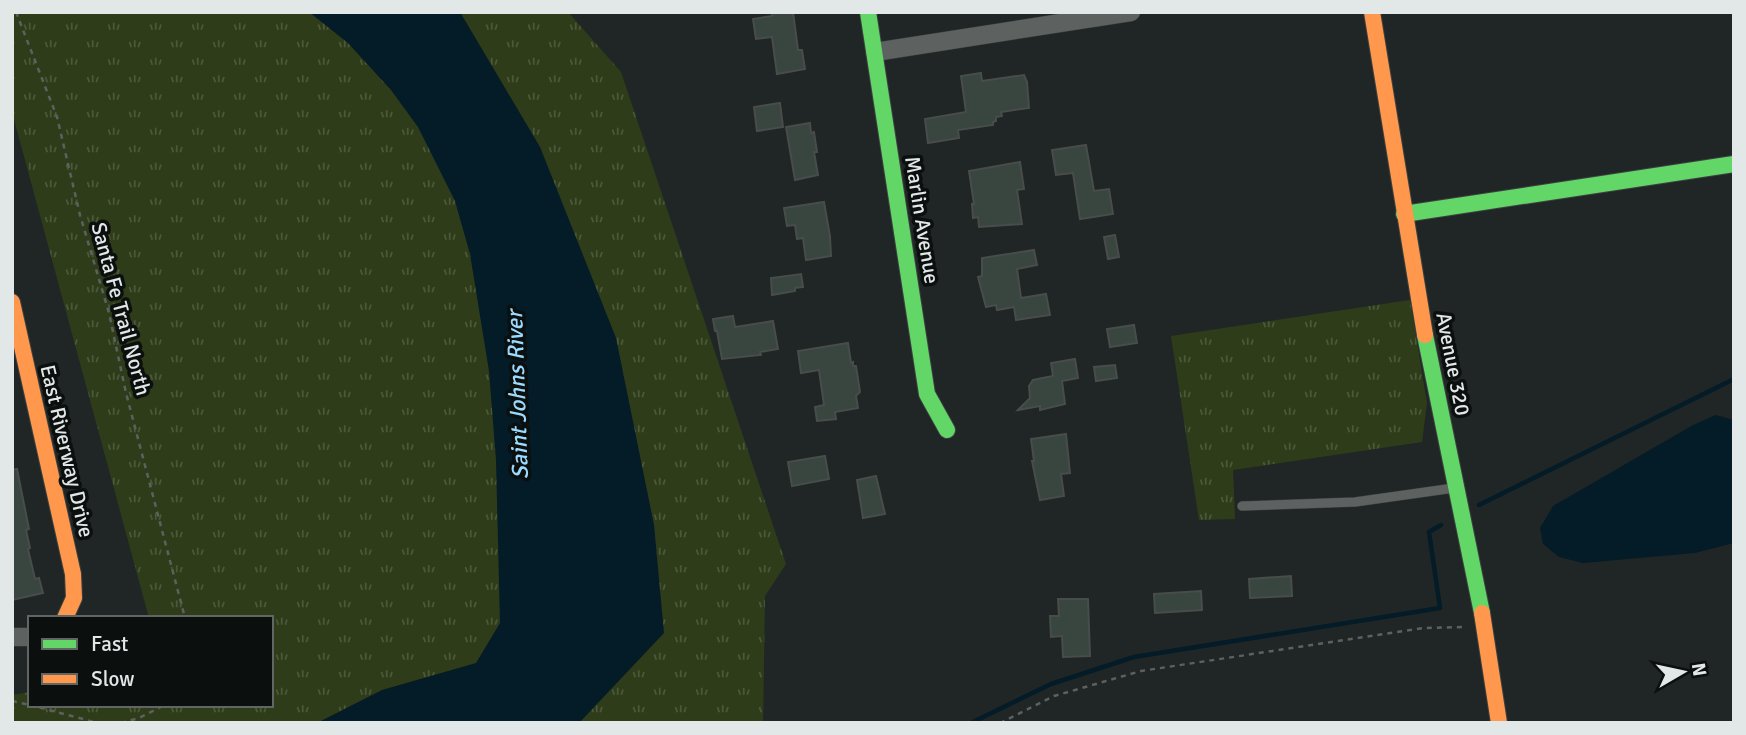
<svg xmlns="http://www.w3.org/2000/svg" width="1746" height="735" font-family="Signika,sans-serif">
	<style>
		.grass { fill: url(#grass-tufts) }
		.water { fill: #041b28 }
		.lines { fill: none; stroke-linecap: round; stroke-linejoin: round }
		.stream { stroke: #041b28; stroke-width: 4.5 }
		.building { fill: #394640; stroke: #484c4a; stroke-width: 2 }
		.lane-casing { stroke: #3d4241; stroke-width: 10 }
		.street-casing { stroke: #3d4241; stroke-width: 19 }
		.fast-casing { stroke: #3d4241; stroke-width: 18 }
		.slow-casing { stroke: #3d4241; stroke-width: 18 }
		.path { stroke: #5c6160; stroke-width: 2.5; stroke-dasharray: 5 5; stroke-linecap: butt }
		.lane { stroke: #5d6260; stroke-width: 9 }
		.street { stroke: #5d6260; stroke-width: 18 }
		.fast { stroke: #63d668; stroke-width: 16 }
		.slow { stroke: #ff974d; stroke-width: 16 }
		.labels { text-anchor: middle; stroke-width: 7; stroke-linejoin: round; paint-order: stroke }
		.street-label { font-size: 21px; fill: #e1e8e7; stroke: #0b100f }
		.water-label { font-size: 23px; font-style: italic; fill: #9bdaff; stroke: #0b100f }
	</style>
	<defs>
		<pattern id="grass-tufts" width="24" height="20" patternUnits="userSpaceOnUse" patternTransform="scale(1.75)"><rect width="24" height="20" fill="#2e3c19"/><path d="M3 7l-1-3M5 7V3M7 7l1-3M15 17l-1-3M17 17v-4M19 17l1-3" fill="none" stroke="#4c583a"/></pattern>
	</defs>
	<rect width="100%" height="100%" fill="#202625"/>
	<g class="grass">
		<polygon points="12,12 568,12 621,72 786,564 765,596 763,723 12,723 12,695 30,692 30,705 271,705 271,618 149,618 12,112"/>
		<polygon points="1410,300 1427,403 1422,442 1233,470 1235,519 1199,520 1171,336"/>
	</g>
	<g class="water">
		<polygon points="309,12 460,12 540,147 616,338 654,525 664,633 579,723 317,723 382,690 476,663 500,623 496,460 489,371 470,254 455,201 418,127 391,90 348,43"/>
		<polygon points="1716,415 1734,420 1734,543 1695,553 1583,563 1559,557 1543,544 1540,528 1553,506 1693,425"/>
	</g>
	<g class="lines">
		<g class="stream">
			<polyline points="1479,505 1734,379"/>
			<polyline points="971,723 1051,684 1134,657 1440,608 1429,532 1441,525"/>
		</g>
	</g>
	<g class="building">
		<polygon points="772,12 793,12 798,50 802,50 805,69 777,74 772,37 756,39 753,19 772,16"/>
		<polygon points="981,73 982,81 1024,75 1027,82 1029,108 1001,112 1002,116 996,117 996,121 993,122 993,125 958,130 959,138 928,143 925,119 966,112 961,76"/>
		<polygon points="780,103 783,127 757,131 754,107"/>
		<polygon points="810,123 811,133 814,132 817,152 814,152 818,175 795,180 786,127"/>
		<polygon points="1086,145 1094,191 1109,189 1113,214 1080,219 1073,173 1056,175 1052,150"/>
		<polygon points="1020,162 1024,189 1017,190 1022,224 979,227 978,217 973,218 972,204 974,204 969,171"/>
		<polygon points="824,202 830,236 831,256 806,260 803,238 797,239 795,225 787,226 784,208"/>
		<polygon points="1115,235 1119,257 1108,259 1104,237"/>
		<polygon points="1034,250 1037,265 1017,269 1021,298 1046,294 1050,315 1016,320 1014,307 997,310 996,305 986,307 978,277 982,276 982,258"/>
		<polygon points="801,274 803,287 795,288 795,291 772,295 771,278"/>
		<polygon points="733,316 735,327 773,321 778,349 760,352 761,355 722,359 717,331 715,331 713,319"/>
		<polygon points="1134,325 1137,343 1110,347 1107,329"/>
		<polygon points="848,343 851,363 853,362 853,366 856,366 860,392 856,396 858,408 835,412 836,419 817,421 815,407 824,405 819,370 801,373 798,351"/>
		<polygon points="1075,359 1078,378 1062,381 1065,404 1040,410 1040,406 1018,410 1030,398 1029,386 1033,380 1053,376 1051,363"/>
		<polygon points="1115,365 1117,378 1096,381 1094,367"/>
		<polygon points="1066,434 1070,473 1061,474 1064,496 1040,500 1032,461 1034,461 1031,439"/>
		<polygon points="825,456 829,479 792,486 788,462"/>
		<polygon points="17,469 29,529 26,530 30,548 28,549 35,579 39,578 43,593 12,600 12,470"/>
		<polygon points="876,476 885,514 863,518 857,480"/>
		<polygon points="1291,576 1292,596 1250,598 1249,579"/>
		<polygon points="1201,591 1202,610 1155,613 1154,594"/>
		<polygon points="1058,599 1088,599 1090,656 1063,657 1062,636 1051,637 1050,616 1059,616"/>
	</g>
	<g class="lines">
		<defs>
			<polyline id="lane" points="1242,506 1355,502 1454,488"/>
			<g id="street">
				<polyline points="875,52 1131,12"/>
				<polyline points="12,637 30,637"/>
			</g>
			<g id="fast">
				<polyline points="868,12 927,394 947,430"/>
				<polyline points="1404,214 1734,164"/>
				<polyline points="1425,335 1482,613"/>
			</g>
			<g id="slow">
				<polyline points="1372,12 1425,335"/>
				<polyline points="12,302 73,574 74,598 65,618"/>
				<polyline points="1482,613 1499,723"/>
			</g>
		</defs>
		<use href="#lane" class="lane-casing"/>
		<use href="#street" class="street-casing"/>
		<use href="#fast" class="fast-casing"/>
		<use href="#slow" class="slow-casing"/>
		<g class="path">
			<polyline points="16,12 57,117 80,215 109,313 126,393 185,618"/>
			<polyline points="12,701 30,705"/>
			<polyline points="30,705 98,723"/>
			<polyline points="121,723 139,718 165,705"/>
			<polyline points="1000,723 1054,696 1141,671 1424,628 1466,627"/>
		</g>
		<use href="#lane" class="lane"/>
		<use href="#street" class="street"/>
		<use href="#fast" class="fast"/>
		<use href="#slow" class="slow"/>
	</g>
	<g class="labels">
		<g class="street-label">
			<text transform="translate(922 220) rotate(81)" y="7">Marlin Avenue</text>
			<text transform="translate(121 309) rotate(75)" y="7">Santa Fe Trail North</text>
			<text transform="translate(1453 364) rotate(79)" y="7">Avenue 320</text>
			<text transform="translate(67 451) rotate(77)" y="7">East Riverway Drive</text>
		</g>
		<g class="water-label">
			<text transform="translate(517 395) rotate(-92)" y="8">Saint Johns River</text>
		</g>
	</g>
	<rect width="1746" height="735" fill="none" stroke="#e1e8e7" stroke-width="28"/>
	<rect x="28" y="616" width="245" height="91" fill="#0b100f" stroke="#616665" stroke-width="2"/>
	<rect x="42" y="639" width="35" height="10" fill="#63d668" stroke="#616665" stroke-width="2"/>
	<text x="91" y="651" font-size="21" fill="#e1e8e7">Fast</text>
	<rect x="42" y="674" width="35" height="10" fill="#ff974d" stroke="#616665" stroke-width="2"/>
	<text x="91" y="686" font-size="21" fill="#e1e8e7">Slow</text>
	<g transform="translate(1683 672) rotate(81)" stroke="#0b100f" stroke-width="5" paint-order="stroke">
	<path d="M0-5L12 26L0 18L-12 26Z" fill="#e1e8e7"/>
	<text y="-10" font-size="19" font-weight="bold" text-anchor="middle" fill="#e1e8e7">N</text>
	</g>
</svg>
